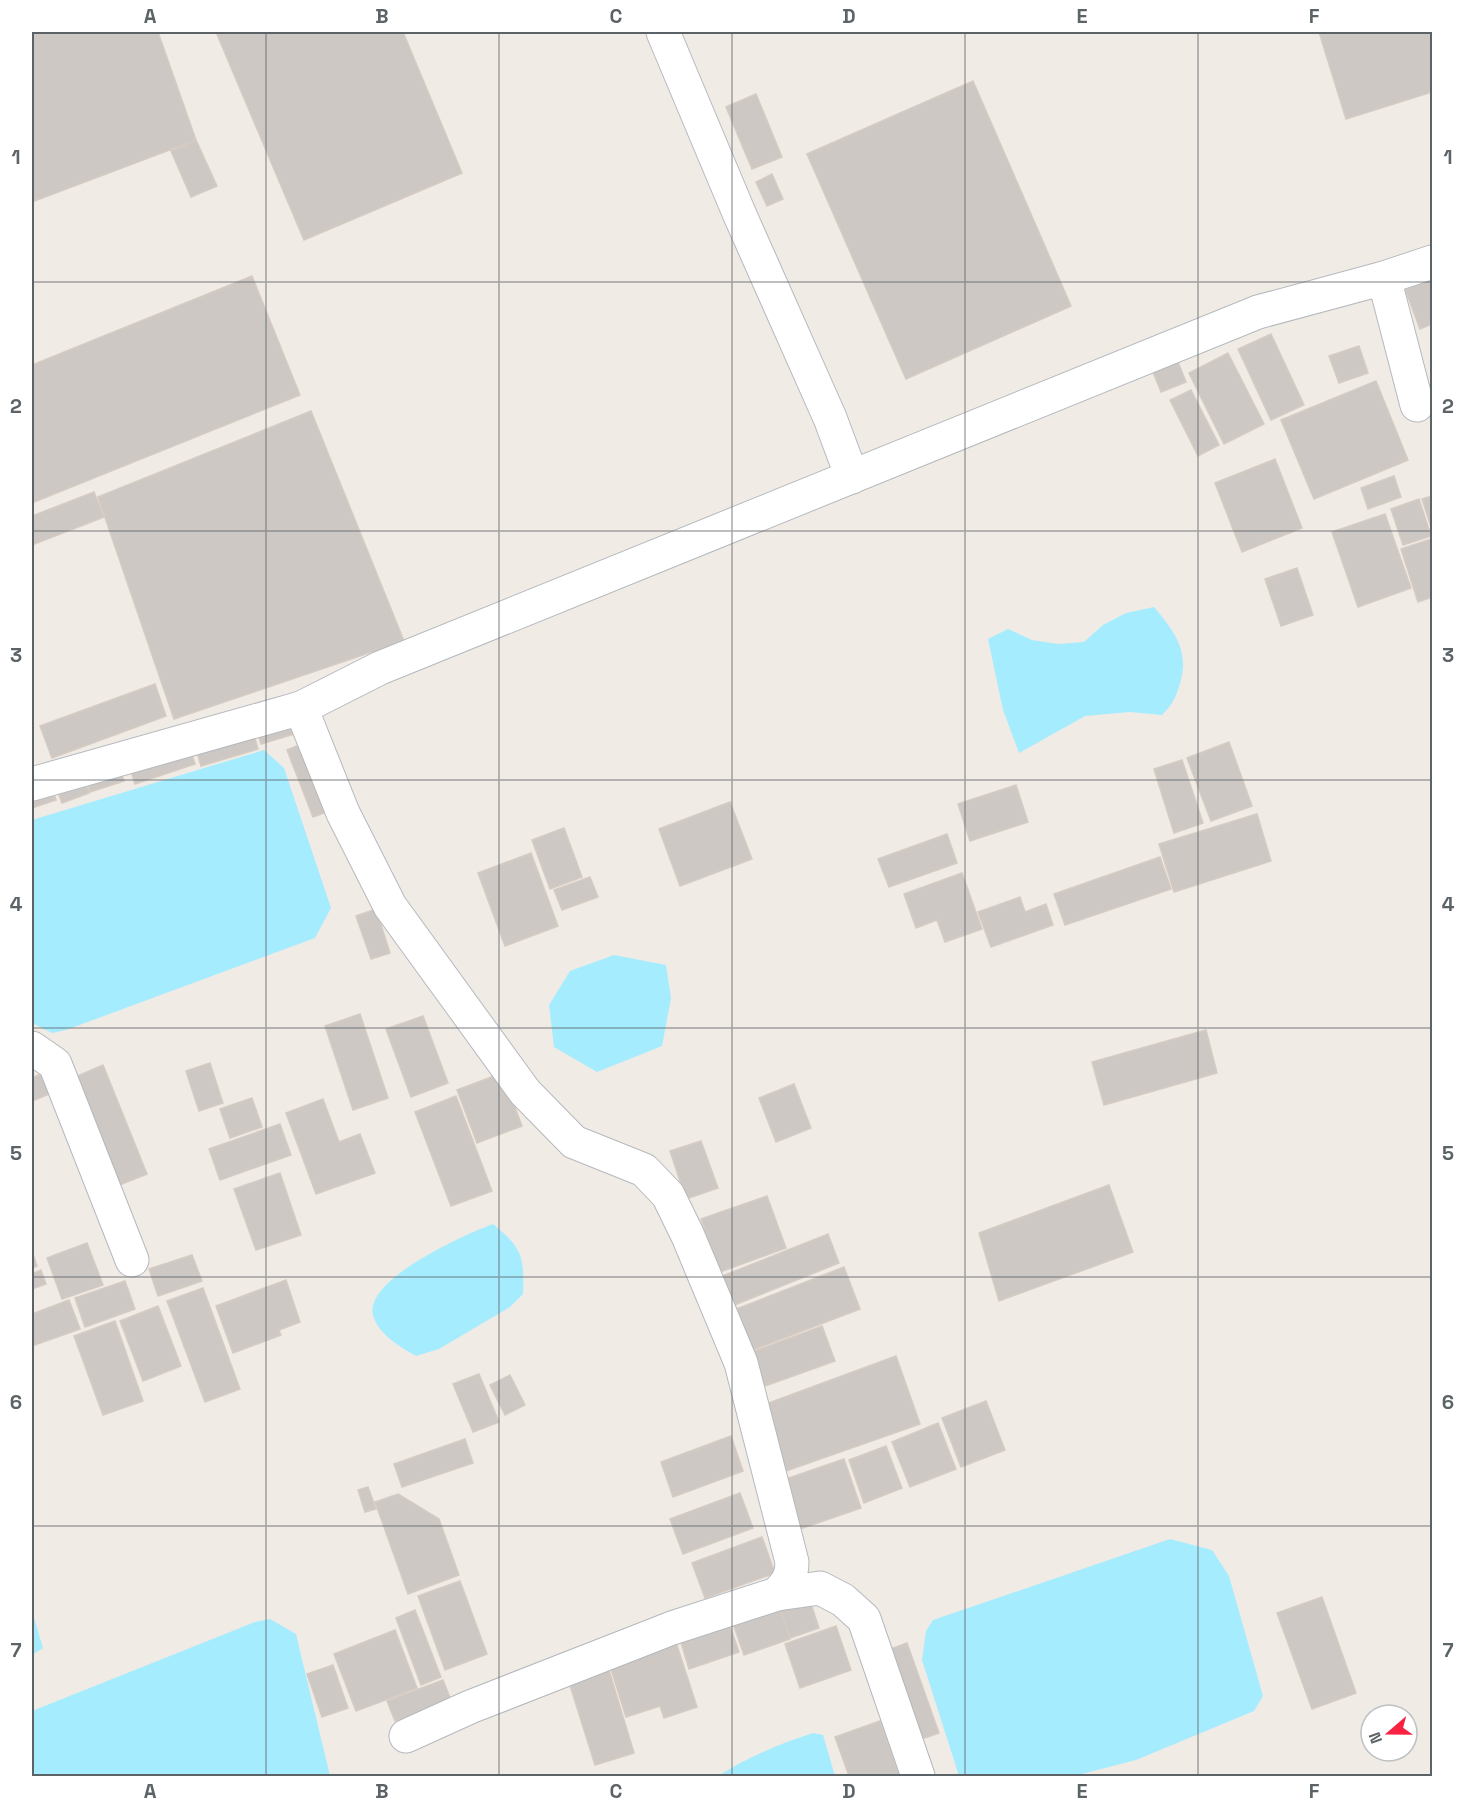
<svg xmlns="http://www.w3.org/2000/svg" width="1464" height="1808" font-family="'Space Grotesk',sans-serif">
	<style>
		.water { fill: #a6ecff }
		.building { fill: #cdc8c4; stroke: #d6cbc2; stroke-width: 1.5 }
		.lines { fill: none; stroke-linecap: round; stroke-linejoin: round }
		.street-casing { stroke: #b5b9bd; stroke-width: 35 }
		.street { stroke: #fff; stroke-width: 33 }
		.grid { fill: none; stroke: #5c6367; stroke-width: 1.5; stroke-opacity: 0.55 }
		.neatline { fill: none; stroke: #5c6367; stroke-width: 2 }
		.grid-label { font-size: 20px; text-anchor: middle; font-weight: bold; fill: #5c6367 }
	</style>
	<rect width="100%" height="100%" fill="#f0ebe5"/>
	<g class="water">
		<path d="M 1154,607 C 1174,631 1190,651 1180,683 C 1176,697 1173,704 1162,715 L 1130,712 L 1085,716 L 1019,753 L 1003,710 L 988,639 L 1008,629 L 1032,640 L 1058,644 L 1084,642 L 1103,625 L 1126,613 Z"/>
		<polygon points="264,750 284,768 331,908 315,938 66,1030 52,1033 32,1023 32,820"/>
		<polygon points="614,955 666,965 671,998 662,1046 597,1072 554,1047 549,1005 570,971"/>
		<path d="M 493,1224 C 523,1249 524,1256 523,1294 L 510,1307 L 439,1349 L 416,1356 C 400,1347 378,1334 373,1315 C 364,1279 466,1234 493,1224 Z"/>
		<polygon points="1170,1539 1212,1550 1229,1576 1263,1696 1254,1711 1136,1760 1074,1776 959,1776 922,1660 926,1631 933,1620"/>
		<polygon points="32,1611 43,1648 32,1655"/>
		<polygon points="270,1619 296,1634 330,1776 32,1776 32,1711 255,1622"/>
		<path d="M 813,1733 L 823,1735 L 835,1776 L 718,1776 C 748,1757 779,1744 813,1733 Z"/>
	</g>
	<g class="building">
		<polygon points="32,32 151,32 190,133 32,200"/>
		<polygon points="32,32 158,32 196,140 32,202"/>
		<polygon points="216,32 403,32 462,173 304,240"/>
		<polygon points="1319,32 1432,32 1432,92 1346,119"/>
		<polygon points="973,81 1071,306 906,379 807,154"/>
		<polygon points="756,94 782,157 752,169 726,107"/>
		<polygon points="196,140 217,186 191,197 171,151"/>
		<polygon points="772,174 783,199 767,206 756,182"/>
		<polygon points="252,276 300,395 32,503 32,365"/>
		<polygon points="1432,279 1432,324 1420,329 1405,289"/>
		<polygon points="1271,334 1304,405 1271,420 1238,349"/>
		<polygon points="1359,346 1368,373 1339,383 1329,356"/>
		<polygon points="1228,353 1264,424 1224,444 1189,373"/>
		<polygon points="1178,362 1186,382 1161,392 1153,372"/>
		<polygon points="1376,381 1408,460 1314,499 1281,420"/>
		<polygon points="1191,390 1219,445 1198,456 1170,400"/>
		<polygon points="311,411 404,641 174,719 98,497"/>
		<polygon points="1275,459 1302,528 1242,552 1215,483"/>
		<polygon points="1394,476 1401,497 1368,509 1361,488"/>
		<polygon points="94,492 104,517 32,545 32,516"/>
		<polygon points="1432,496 1432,530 1422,499"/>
		<polygon points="1419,499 1431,536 1403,545 1391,509"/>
		<polygon points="1385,514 1411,588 1358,607 1332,532"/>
		<polygon points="1431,539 1432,597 1418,602 1401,549"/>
		<polygon points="1297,568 1313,615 1281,626 1265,579"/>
		<polygon points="155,684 166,716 52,758 40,726"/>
		<polygon points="296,713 301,732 261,744 255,726"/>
		<polygon points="251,725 258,749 201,766 194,742"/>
		<polygon points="309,741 335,809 313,817 287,750"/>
		<polygon points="1229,742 1252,806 1211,821 1187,758"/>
		<polygon points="188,743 195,764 135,784 128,762"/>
		<polygon points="1182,760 1203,823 1174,833 1154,769"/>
		<polygon points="117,761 124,781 90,792 84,773"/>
		<polygon points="82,772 89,793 62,803 54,782"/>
		<polygon points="50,781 56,800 32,808 32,787"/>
		<polygon points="1016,785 1028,822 970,841 958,804"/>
		<polygon points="730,802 752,859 680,886 659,829"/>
		<polygon points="1257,814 1271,861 1174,892 1159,844"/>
		<polygon points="564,828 582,877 550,889 532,840"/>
		<polygon points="947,834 957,863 889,887 878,859"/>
		<polygon points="531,853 558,926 505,946 478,873"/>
		<polygon points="1160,857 1171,889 1065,925 1054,894"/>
		<polygon points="962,873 982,929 945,942 937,920 916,928 904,894"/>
		<polygon points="590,877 598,897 562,910 554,890"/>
		<polygon points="1020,897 1025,912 1046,904 1053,925 991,947 978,912"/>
		<polygon points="376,909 390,953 371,959 356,916"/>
		<polygon points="360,1014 388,1098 353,1110 325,1026"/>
		<polygon points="423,1016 448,1083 411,1097 386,1029"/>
		<polygon points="1206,1030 1217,1073 1104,1105 1092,1062"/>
		<polygon points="210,1063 223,1103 199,1111 186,1071"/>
		<polygon points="103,1065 147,1174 117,1186 73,1078"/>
		<polygon points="47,1071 56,1091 32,1101 32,1078"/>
		<polygon points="502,1073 522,1126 477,1143 457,1090"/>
		<polygon points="794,1084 811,1128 776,1142 759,1098"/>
		<polygon points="456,1096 492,1191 451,1206 415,1112"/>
		<polygon points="252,1098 262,1127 230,1138 220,1109"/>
		<polygon points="323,1099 339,1142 360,1134 375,1173 316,1194 286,1113"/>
		<polygon points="280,1124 291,1155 220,1180 209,1149"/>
		<polygon points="701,1141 718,1188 686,1199 670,1151"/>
		<polygon points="280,1173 301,1235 256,1250 234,1189"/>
		<polygon points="1109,1185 1133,1252 999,1301 979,1233"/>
		<polygon points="767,1196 786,1248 720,1272 701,1219"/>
		<polygon points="828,1234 839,1263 732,1306 720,1277"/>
		<polygon points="87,1243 103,1285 62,1299 47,1258"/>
		<polygon points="32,1251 37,1266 32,1268"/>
		<polygon points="192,1255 202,1281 158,1296 149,1269"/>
		<polygon points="844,1267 860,1309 750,1351 734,1310"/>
		<polygon points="41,1270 46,1284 32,1289 32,1274"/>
		<polygon points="286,1280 300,1322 279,1330 281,1335 233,1353 216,1306"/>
		<polygon points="125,1281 135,1309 85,1327 75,1298"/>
		<polygon points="203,1288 240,1389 205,1402 167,1301"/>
		<polygon points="69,1300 80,1329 32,1346 32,1314"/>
		<polygon points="158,1306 181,1366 143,1381 120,1321"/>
		<polygon points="115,1321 143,1401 103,1415 74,1336"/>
		<polygon points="822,1326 835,1361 765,1386 752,1352"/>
		<polygon points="896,1356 920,1424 786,1471 766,1404"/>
		<polygon points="479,1374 499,1422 473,1432 453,1384"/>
		<polygon points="510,1375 525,1405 505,1415 490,1385"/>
		<polygon points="986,1401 1005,1450 961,1467 942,1418"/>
		<polygon points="938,1423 956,1469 910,1487 892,1442"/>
		<polygon points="731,1436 743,1471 673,1497 661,1462"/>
		<polygon points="465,1439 473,1463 402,1487 394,1464"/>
		<polygon points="886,1446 902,1488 864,1503 849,1460"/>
		<polygon points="844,1459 861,1508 800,1529 783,1480"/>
		<polygon points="368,1487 376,1509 365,1512 358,1490"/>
		<polygon points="740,1493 753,1528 683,1554 670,1519"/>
		<polygon points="398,1494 439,1519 459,1575 408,1594 375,1502"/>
		<polygon points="762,1537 775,1573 705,1598 692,1563"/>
		<polygon points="460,1581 487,1654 445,1670 418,1596"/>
		<polygon points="808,1595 819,1628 790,1638 779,1605"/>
		<polygon points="1322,1597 1356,1693 1312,1709 1277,1613"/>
		<polygon points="778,1602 790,1639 744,1655 731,1618"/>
		<polygon points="415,1610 441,1677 421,1685 396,1618"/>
		<polygon points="729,1623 739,1652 689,1669 680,1639"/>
		<polygon points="836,1626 851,1670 800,1688 785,1644"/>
		<polygon points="395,1630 417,1688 356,1711 334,1654"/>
		<polygon points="676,1642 697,1707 664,1718 660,1706 626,1717 609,1663"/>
		<polygon points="907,1643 939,1733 919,1740 888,1650"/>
		<polygon points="333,1665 348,1708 322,1717 307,1674"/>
		<polygon points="608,1667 634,1753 595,1765 568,1679"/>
		<polygon points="443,1680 451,1700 395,1721 387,1701"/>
		<polygon points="880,1721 900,1776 849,1776 835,1737"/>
	</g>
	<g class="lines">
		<defs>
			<g id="street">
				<polyline points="663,32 739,213 830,418 852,477"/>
				<polyline points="1417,405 1384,278 1432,262"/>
				<polyline points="301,708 380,668 1258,312 1384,278"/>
				<path d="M 32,784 L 301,708 L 343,813 L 390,906 L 525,1092 L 574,1142 L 644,1170 L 668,1195 L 688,1236 L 741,1363 L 792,1562 C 792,1577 787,1583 777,1594"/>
				<polyline points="32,1048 55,1064 132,1260"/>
				<polyline points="406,1736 470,1707 672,1628 777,1594 820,1588 843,1600 864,1619 918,1776"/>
			</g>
		</defs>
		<use href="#street" class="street-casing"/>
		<use href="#street" class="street"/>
	</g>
	<path class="grid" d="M 266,32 L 266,1776M 499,32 L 499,1776M 732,32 L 732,1776M 965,32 L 965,1776M 1198,32 L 1198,1776M 32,282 L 1432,282M 32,531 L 1432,531M 32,780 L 1432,780M 32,1028 L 1432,1028M 32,1277 L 1432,1277M 32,1526 L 1432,1526"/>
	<rect width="1464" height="1808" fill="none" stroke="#ffffff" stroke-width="66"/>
	<g transform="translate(1389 1733) rotate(250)"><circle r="28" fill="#ffffff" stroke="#bec1c2" stroke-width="1.5"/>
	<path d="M0-4.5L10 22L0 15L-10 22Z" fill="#f92242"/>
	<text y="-9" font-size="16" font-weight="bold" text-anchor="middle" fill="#5c6367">N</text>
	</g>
	<rect x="33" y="33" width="1398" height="1742" class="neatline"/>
	<g class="grid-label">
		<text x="150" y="23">A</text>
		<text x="382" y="23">B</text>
		<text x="616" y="23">C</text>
		<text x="849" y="23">D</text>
		<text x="1082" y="23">E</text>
		<text x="1314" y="23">F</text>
		<text x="16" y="164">1</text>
		<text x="1448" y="164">1</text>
		<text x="16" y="413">2</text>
		<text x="1448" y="413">2</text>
		<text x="16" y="662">3</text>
		<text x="1448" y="662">3</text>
		<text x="16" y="911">4</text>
		<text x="1448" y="911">4</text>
		<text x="16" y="1160">5</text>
		<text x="1448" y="1160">5</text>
		<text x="16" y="1409">6</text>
		<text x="1448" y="1409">6</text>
		<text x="16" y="1657">7</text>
		<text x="1448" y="1657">7</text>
		<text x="150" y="1798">A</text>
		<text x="382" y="1798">B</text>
		<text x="616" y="1798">C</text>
		<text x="849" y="1798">D</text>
		<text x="1082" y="1798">E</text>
		<text x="1314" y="1798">F</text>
	</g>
</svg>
